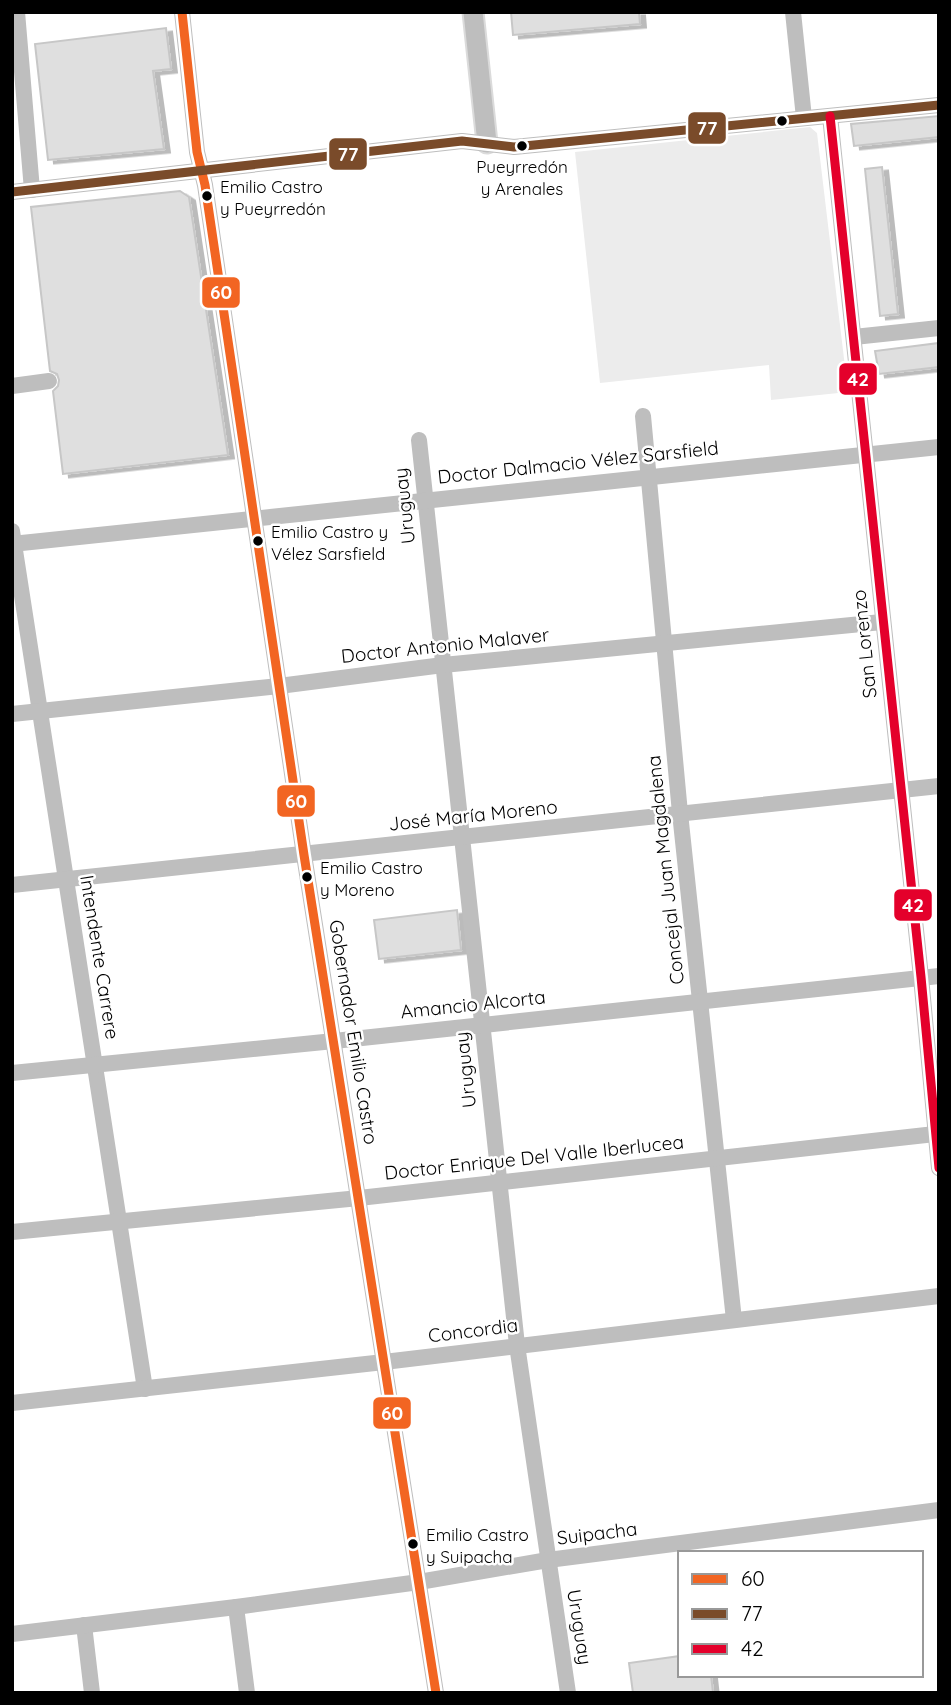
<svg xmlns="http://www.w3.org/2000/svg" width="951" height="1705" font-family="Quicksand,sans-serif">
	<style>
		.green { fill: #ececec }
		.building { fill: #dfdfdf; stroke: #c7c7c7; stroke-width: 2; filter: url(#shadow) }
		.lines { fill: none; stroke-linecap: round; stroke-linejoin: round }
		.major-casing { stroke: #dbdbdb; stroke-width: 23 }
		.minor { stroke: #bebebe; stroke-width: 16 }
		.major { stroke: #bebebe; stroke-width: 19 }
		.bus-1-casing { stroke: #fff; stroke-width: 14 }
		.bus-2-casing { stroke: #fff; stroke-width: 14 }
		.bus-3-casing { stroke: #fff; stroke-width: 14 }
		.bus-1 { stroke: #f26522; stroke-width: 9 }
		.bus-2 { stroke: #7a4b2a; stroke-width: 9 }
		.bus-3 { stroke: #e4002b; stroke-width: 9 }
		.bus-dot { fill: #000; stroke: #fff; stroke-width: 2.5 }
		.labels { text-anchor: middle; stroke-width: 5; stroke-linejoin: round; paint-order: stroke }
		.bus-label { font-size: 17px; fill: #000; stroke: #fff; text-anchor: start }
		.street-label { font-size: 19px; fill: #000; stroke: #fff }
		.line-badge { stroke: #fff; stroke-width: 2.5 }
		.badge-label { font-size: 19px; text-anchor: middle; font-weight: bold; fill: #fff }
	</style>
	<defs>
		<filter id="shadow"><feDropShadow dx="6" dy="3.5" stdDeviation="0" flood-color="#0004"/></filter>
	</defs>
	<rect width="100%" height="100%" fill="#fff"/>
	<polygon class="green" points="810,127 817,133 848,392 771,400 769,365 600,383 575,152"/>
	<g class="building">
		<polygon points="511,12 639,12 640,24 513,35"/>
		<polygon points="166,28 171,69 153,71 164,149 48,160 35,44"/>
		<polygon points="939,116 939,137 854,146 851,124"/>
		<polygon points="882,167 898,314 880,316 865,169"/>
		<polygon points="180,191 189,197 228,455 63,474 53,391 58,386 59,380 57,374 50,371 31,207"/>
		<polygon points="939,343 939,367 879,374 875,351"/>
		<polygon points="457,910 461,950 379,959 374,920"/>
		<polygon points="680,1656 680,1675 711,1675 713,1693 633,1693 629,1663"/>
	</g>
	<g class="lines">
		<defs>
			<polyline id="major" points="473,12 487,143"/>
		</defs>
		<use href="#major" class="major-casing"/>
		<g class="minor">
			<polyline points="17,12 32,190"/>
			<polyline points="182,12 197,152 205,185 304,855 436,1693"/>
			<polyline points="793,12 804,118"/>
			<polyline points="830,116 921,977 939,1168"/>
			<polyline points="12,192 462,141 514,147 939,105"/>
			<polyline points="854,337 939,328"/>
			<polyline points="12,386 49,381"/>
			<polyline points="643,416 680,813 734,1320"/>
			<polyline points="419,440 517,1345 568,1693"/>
			<polyline points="12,531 145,1389"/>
			<polyline points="12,544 939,447"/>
			<polyline points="12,714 279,686 443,665 882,622"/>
			<polyline points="12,885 939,786"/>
			<polyline points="12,1073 334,1041 939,976"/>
			<polyline points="12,1232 359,1198 935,1134"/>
			<polyline points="12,1403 384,1362 939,1296"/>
			<polyline points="236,1607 247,1693"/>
			<polyline points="84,1625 92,1693"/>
			<polyline points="12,1634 236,1607 419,1582 548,1560 939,1510"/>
		</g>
		<use href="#major" class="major"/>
		<defs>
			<polyline id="bus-1" points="182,12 197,152 205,185 304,855 436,1693"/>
			<polyline id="bus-2" points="12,192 462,141 514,147 939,105"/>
			<polyline id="bus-3" points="830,116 921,977 939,1168"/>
		</defs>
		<use href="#bus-1" class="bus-1-casing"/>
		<use href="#bus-2" class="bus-2-casing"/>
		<use href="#bus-3" class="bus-3-casing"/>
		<use href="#bus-1" class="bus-1"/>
		<use href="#bus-2" class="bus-2"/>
		<use href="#bus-3" class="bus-3"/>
	</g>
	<g class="bus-dot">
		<circle cx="782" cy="121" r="6"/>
		<circle cx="522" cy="146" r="6"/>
		<circle cx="207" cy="196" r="6"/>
		<circle cx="258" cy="541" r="6"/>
		<circle cx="307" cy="877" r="6"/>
		<circle cx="413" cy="1544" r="6"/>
	</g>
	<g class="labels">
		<g class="bus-label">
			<text x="522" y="173" text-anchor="middle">Pueyrredón<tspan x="522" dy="22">y Arenales</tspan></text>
			<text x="220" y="193">Emilio Castro<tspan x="220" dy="22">y Pueyrredón</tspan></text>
			<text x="271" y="538">Emilio Castro y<tspan x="271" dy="22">Vélez Sarsfield</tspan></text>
			<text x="320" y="874">Emilio Castro<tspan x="320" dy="22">y Moreno</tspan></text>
			<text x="426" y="1541">Emilio Castro<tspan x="426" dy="22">y Suipacha</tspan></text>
		</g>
		<g class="street-label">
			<text transform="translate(578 462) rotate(-6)" y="7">Doctor Dalmacio Vélez Sarsfield</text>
			<text transform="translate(404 506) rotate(-96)" y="7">Uruguay</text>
			<text transform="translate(864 644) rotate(-96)" y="7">San Lorenzo</text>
			<text transform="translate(445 645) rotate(-6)" y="7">Doctor Antonio Malaver</text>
			<text transform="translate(473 815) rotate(-6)" y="7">José María Moreno</text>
			<text transform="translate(665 870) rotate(-96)" y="7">Concejal Juan Magdalena</text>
			<text transform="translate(100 957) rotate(81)" y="7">Intendente Carrere</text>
			<text transform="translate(473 1004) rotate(-6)" y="7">Amancio Alcorta</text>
			<text transform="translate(354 1032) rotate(81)" y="7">Gobernador Emilio Castro</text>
			<text transform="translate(465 1070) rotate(-96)" y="7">Uruguay</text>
			<text transform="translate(534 1157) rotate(-6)" y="7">Doctor Enrique Del Valle Iberlucea</text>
			<text transform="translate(473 1330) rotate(-7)" y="7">Concordia</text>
			<text transform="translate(597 1533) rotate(-7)" y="7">Suipacha</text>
			<text transform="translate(580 1627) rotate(81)" y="7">Uruguay</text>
		</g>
	</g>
	<g class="line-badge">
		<rect x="687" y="111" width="40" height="34" rx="7" fill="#7a4b2a"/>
		<rect x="328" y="137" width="40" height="34" rx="7" fill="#7a4b2a"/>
		<rect x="201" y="276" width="40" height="33" rx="7" fill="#f26522"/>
		<rect x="838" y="362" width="40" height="34" rx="7" fill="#e4002b"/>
		<rect x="276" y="784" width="40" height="34" rx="7" fill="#f26522"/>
		<rect x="893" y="888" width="40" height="34" rx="7" fill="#e4002b"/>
		<rect x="372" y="1396" width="40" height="34" rx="7" fill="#f26522"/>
	</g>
	<g class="badge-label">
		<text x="707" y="135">77</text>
		<text x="348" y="161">77</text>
		<text x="221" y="299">60</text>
		<text x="858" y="386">42</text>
		<text x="296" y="808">60</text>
		<text x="913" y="912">42</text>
		<text x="392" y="1420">60</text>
	</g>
	<rect width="951" height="1705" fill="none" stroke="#000000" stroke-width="28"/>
	<rect x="678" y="1551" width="245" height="126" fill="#ffffff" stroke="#999999" stroke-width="2"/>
	<rect x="692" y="1574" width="35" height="10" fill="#f26522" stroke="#999999" stroke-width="2"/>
	<text x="741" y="1586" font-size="21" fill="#000000">60</text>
	<rect x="692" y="1609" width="35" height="10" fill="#7a4b2a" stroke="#999999" stroke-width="2"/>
	<text x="741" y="1621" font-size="21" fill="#000000">77</text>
	<rect x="692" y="1644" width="35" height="10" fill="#e4002b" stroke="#999999" stroke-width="2"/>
	<text x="741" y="1656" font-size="21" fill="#000000">42</text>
</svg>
